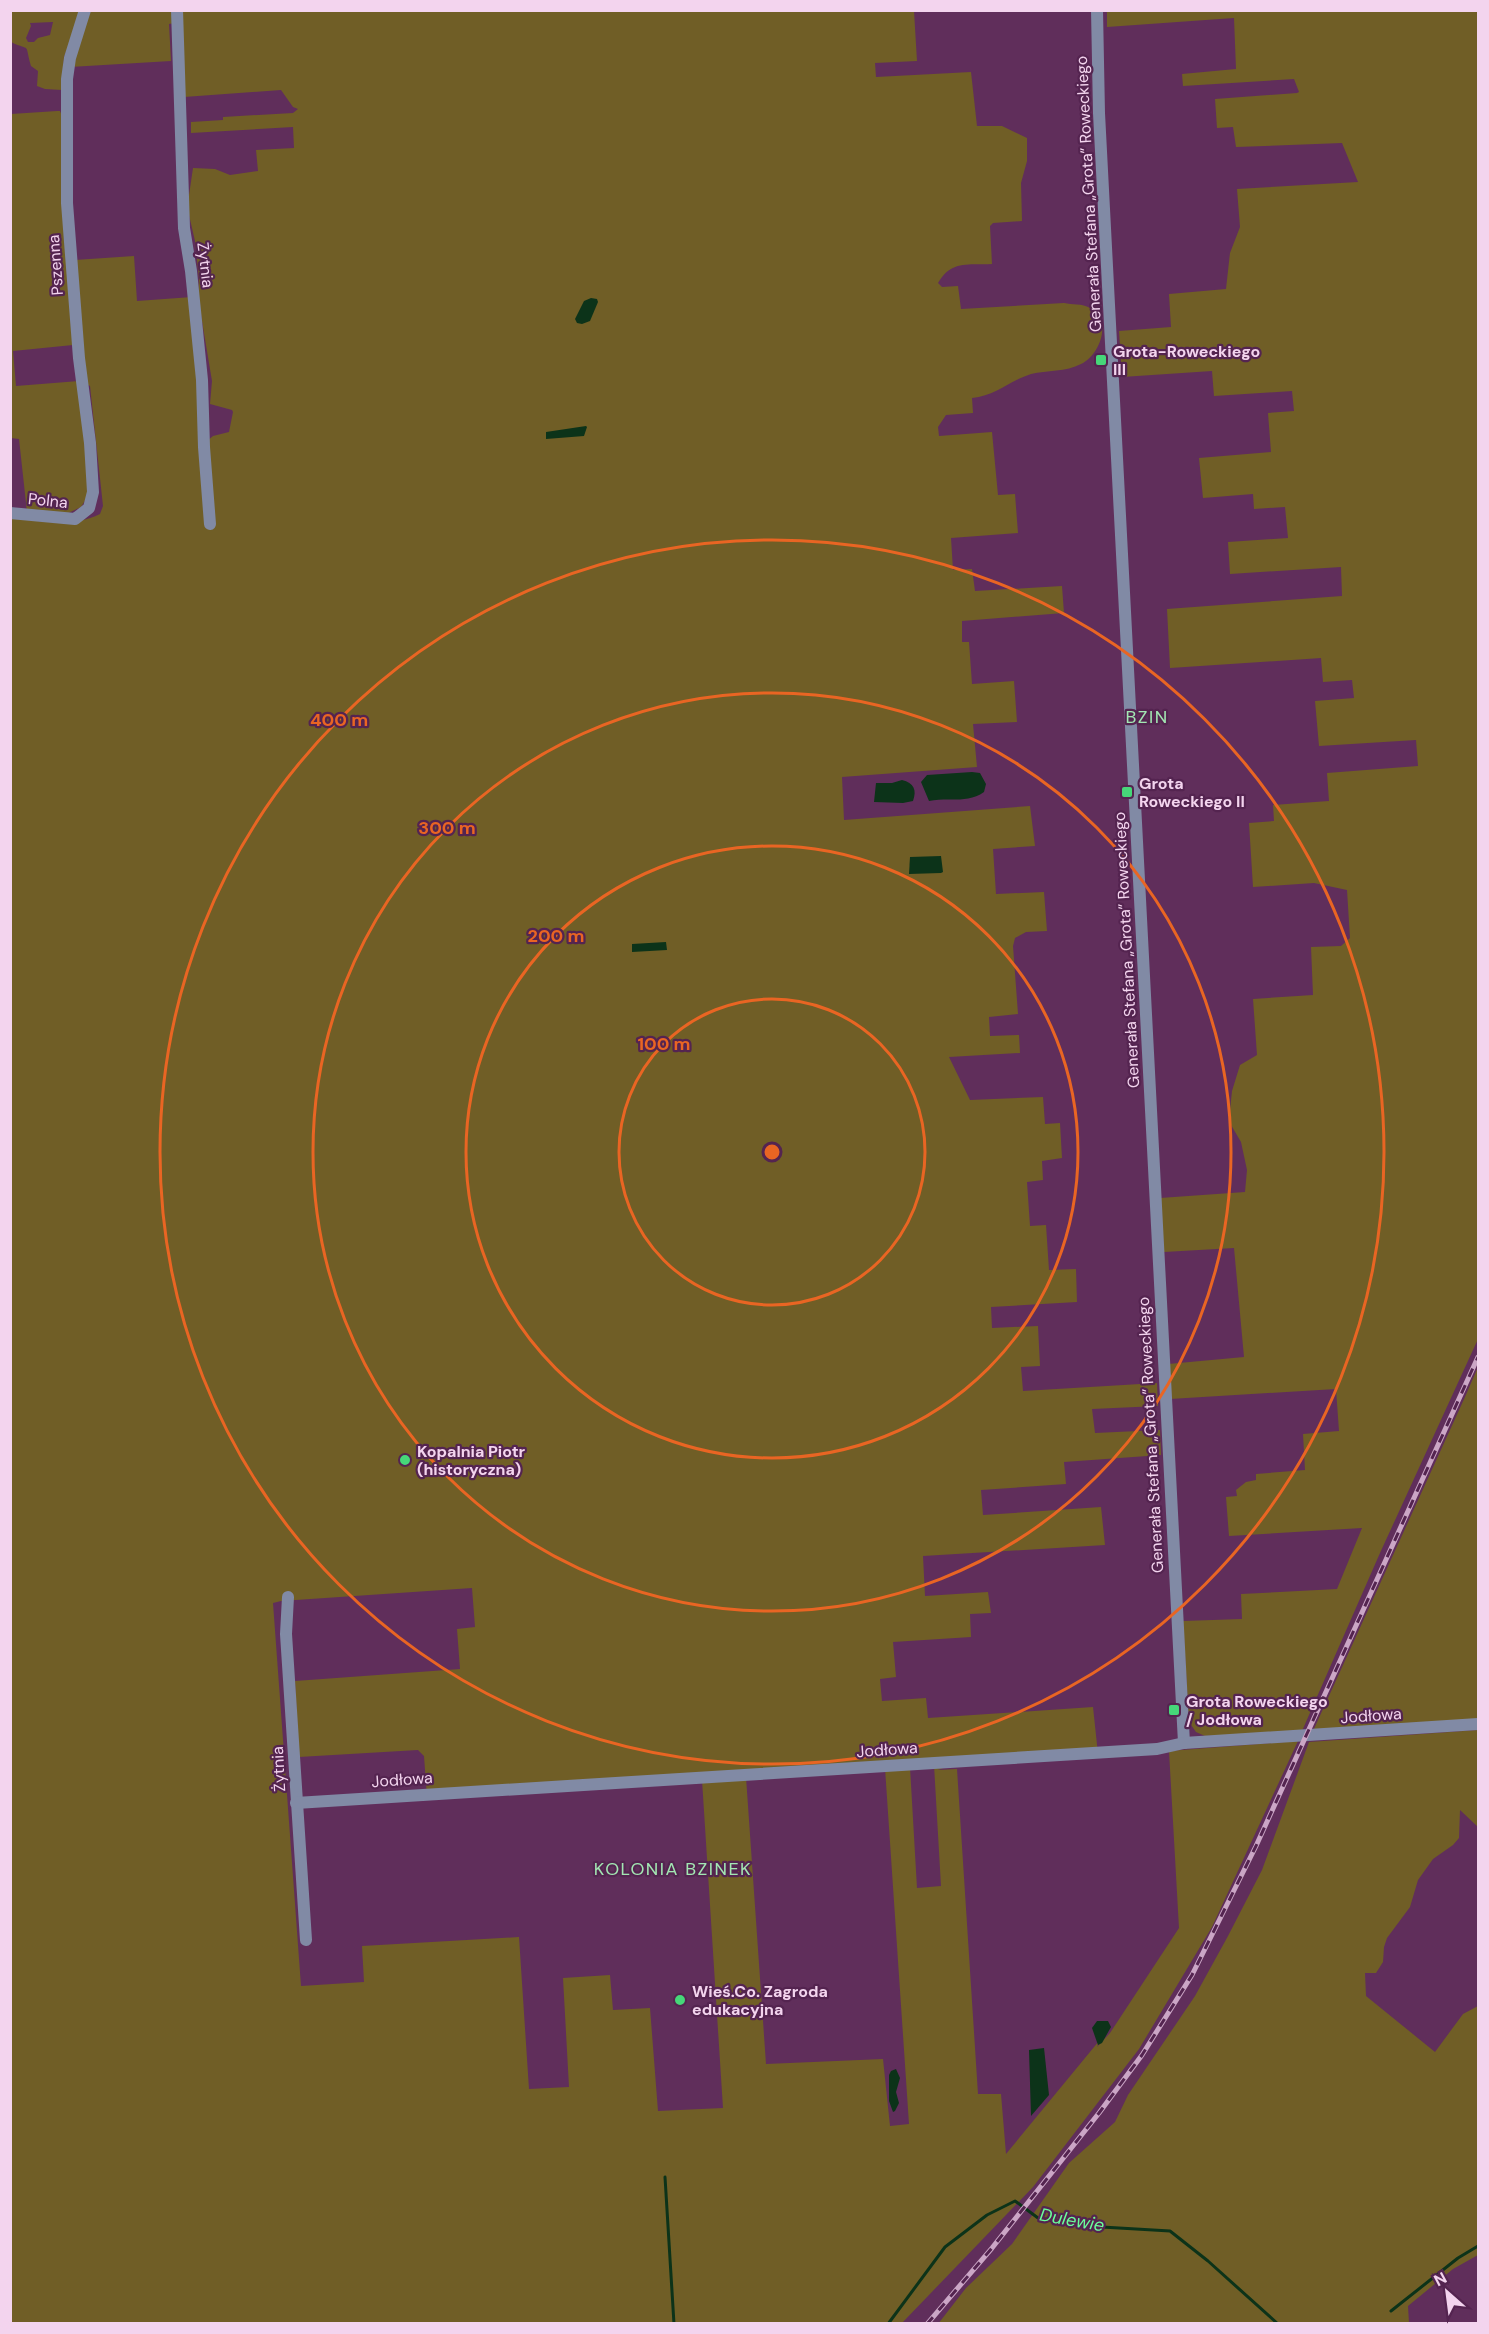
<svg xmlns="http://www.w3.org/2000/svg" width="1489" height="2334" font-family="'DM Sans',sans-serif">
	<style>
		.green { fill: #705e26; fill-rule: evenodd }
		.water { fill: #0c3319 }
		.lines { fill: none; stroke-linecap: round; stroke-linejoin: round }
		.stream { stroke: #0c3319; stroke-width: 3 }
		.minor { stroke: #818aa5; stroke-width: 12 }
		.rail-casing { stroke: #cba6c6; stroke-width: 5 }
		.rail { stroke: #542450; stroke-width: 3; stroke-dasharray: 9; stroke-linecap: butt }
		.ring { fill: none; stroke: #e96523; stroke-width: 3 }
		.poi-dot { fill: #46d779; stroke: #542450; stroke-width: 2 }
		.labels { text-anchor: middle; stroke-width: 4.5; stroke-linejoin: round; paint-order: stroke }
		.street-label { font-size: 16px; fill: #f3d4ee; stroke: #542450 }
		.poi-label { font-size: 16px; font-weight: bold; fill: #f3d4ee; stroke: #542450; text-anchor: start }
		.neighbourhood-label { font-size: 18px; letter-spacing: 1.5px; fill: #a3e7b3; stroke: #542450 }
		.water-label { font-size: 18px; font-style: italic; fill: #6bfe9a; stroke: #542450 }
		.centre { fill: #e96523; stroke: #542450; stroke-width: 3 }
		.ring-label { font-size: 18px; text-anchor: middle; font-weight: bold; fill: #e96523; stroke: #542450; stroke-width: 4.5; stroke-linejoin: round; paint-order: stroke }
	</style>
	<rect width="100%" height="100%" fill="#602e5b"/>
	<g class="green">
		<path d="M 10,11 L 82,11 L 64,57 L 62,90 L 45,89 L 37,86 L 38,71 L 31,66 C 24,41 32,52 11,42 ZM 53,22 L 50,35 L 38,38 L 34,42 L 28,42 L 26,38 L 31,26 L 30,23 Z"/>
		<polygon points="88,11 173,11 175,23 169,24 171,61 70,67"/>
		<path d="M 179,11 L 914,11 L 917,61 L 875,63 L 876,77 L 971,72 L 977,126 L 1002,126 L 1027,138 L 1027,161 L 1021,183 L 1022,221 L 993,223 L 990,226 L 992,264 C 968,265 951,260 938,283 L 942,287 L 958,286 L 961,309 L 1064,303 C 1072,305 1082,303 1090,308 C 1113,320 1100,355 1081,364 C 1066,372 1047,370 1031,374 C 1009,381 996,396 972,398 L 973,413 L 946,415 L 938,427 L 939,436 L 992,432 L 998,495 L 1015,494 L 1018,533 L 951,538 L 953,570 L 972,569 L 975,591 L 1062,586 L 1064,613 L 962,621 L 962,642 L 969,642 L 972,684 L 1014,681 L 1017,722 L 973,724 L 977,767 L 842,777 L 844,820 L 1030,806 L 1035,846 L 993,849 L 996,894 L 1044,892 L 1047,931 L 1026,932 L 1015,938 L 1013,946 L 1018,1014 L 989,1017 L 990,1036 L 1019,1035 L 1020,1053 L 949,1057 L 970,1100 L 1043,1097 L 1045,1124 L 1060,1123 L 1062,1158 L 1042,1161 L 1043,1180 L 1027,1182 L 1030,1226 L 1046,1225 L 1049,1270 L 1076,1269 L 1077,1302 L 991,1307 L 992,1328 L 1038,1326 L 1040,1366 L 1021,1367 L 1023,1391 L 1157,1383 L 1158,1406 L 1092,1409 L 1095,1433 L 1160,1430 L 1161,1455 L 1064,1462 L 1066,1484 L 981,1490 L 983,1515 L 1101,1507 L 1105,1545 L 923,1556 L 925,1596 L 988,1592 L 991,1613 L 970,1614 L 971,1637 L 893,1642 L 896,1677 L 880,1679 L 882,1701 L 926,1698 L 928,1718 L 1093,1707 L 1098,1754 L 956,1763 L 938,1770 L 957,1769 L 978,2094 L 1001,2094 L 1006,2154 L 1099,2041 L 1097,2047 L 1110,2033 L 1179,1928 L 1169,1751 L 1298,1741 L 1212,1927 L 1139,2049 L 1033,2187 L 902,2323 L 11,2323 L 10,518 C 40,521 72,528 100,514 L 103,506 L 90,386 L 84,383 L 75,260 L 134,256 L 137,301 L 192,297 L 207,441 L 213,436 L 229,432 L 233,412 L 232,410 L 210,404 L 212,381 L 198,297 L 199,278 L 195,241 L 189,215 L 189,195 L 193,168 L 215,169 L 230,175 L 258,171 L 256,150 L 294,148 L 293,127 L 191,133 L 191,122 L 223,120 L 223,117 L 293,113 L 298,109 L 293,107 L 281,90 L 184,97 ZM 472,1588 L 475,1627 L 457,1629 L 460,1669 L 295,1681 L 299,1757 L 418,1750 L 424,1756 L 427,1797 L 702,1780 L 723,2108 L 658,2111 L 650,2008 L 613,2010 L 610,1975 L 563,1978 L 569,2087 L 529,2089 L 519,1937 L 362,1946 L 364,1982 L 301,1986 L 273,1603 L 281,1601 ZM 934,1765 L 941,1886 L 917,1888 L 910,1767 ZM 885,1768 L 909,2124 L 890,2126 L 883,2059 L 766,2064 L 746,1777 Z"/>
		<polygon points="1107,11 1478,11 1478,1339 1380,1553 1302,1731 1205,1736 1196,1732 1189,1722 1183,1621 1242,1619 1241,1594 1337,1589 1362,1528 1229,1536 1226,1497 1237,1496 1236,1490 1246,1482 1256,1480 1256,1474 1305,1470 1303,1434 1339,1431 1336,1389 1170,1399 1168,1364 1244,1357 1234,1248 1164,1252 1160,1198 1245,1192 1247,1170 1241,1142 1231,1125 1230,1110 1232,1091 1240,1065 1257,1055 1253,999 1313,995 1311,947 1341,946 1350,938 1347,890 1314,883 1253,887 1249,823 1274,821 1273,805 1329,801 1327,773 1418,766 1416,740 1319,746 1315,701 1354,698 1352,680 1323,682 1321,658 1170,668 1167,609 1342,596 1341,567 1230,574 1228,542 1288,538 1285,507 1254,509 1253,494 1203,498 1199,458 1271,452 1268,413 1294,411 1292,391 1214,396 1212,371 1122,377 1119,331 1171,327 1169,294 1226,289 1230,253 1240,227 1237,189 1358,182 1342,143 1236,147 1233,127 1217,128 1215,99 1297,93 1299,92 1294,79 1183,86 1182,74 1236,69 1234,18 1107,27"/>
		<polygon points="57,111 60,111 62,116 73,345 13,351 16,386 79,381 90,488 86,499 81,507 64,515 27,512 19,439 11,438 11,114"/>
		<polygon points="1478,1367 1478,1719 1313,1731 1465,1397"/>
		<polygon points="1478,1730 1478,1827 1460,1810 1459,1838 1453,1845 1433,1859 1418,1880 1410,1907 1387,1938 1384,1947 1383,1962 1376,1973 1365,1973 1366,1996 1435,2052 1463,2014 1478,2006 1478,2255 1453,2269 1408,2306 1409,2323 938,2324 966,2288 1012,2244 1069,2163 1115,2122 1128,2095 1195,1996 1228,1936 1262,1870 1309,1742"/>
	</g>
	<g class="water">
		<polygon points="591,298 597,299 598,302 590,321 582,324 577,323 575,319 584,301"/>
		<polygon points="586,426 587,427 584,436 546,439 546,432"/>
		<path d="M 972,772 L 980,773 L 986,784 L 984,792 C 967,804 948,797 929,801 L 921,782 L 927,775 Z"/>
		<path d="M 902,780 C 914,783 917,790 913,801 L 903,803 L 874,802 L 876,783 L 892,783 Z"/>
		<polygon points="941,856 943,872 941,873 909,874 910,857"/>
		<polygon points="666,942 667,950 632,952 632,944"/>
		<polygon points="1097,2021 1108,2021 1111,2027 1102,2043 1098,2045 1092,2028"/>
		<polygon points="1044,2048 1049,2095 1031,2116 1029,2050"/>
		<polygon points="896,2069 900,2078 896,2092 899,2103 895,2111 893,2112 889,2101 889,2075 891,2071"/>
	</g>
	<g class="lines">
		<g class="stream">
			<polyline points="665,2177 674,2324"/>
			<polyline points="1391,2311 1458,2258 1478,2246"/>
			<polyline points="888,2324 945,2247 987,2215 1015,2201 1038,2218 1085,2226 1170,2231 1208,2261 1278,2324"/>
		</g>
		<g class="minor">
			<polyline points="177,10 184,228 191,271 202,380 204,447 210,524"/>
			<polyline points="1097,10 1099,113 1184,1743"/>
			<polyline points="10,513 75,519 89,508 93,492 90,443 79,358 67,203 67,79 70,58 85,10"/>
			<polyline points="288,1597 286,1634 306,1940"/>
			<polyline points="296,1803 1157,1749 1184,1743 1478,1724"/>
		</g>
		<defs>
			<polyline id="rail" points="927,2324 992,2248 1099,2113 1142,2055 1192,1975 1256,1846 1478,1357"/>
		</defs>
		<use href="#rail" class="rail-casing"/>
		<use href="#rail" class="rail"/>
	</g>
	<g class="ring">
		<circle cx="772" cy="1152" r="153"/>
		<circle cx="772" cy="1152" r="306"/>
		<circle cx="772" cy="1152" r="459"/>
		<circle cx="772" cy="1152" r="612"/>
	</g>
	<g class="poi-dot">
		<rect x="1095" y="354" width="12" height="12" rx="3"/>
		<rect x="1121" y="786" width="12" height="12" rx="3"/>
		<circle cx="405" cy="1460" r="6"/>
		<rect x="1168" y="1704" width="12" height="12" rx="3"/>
		<circle cx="680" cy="2000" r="6"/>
	</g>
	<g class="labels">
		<g class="street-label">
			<text transform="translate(1088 194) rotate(-93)" y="6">Generała Stefana „Grota” Roweckiego</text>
			<text transform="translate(55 265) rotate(-94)" y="6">Pszenna</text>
			<text transform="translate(206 265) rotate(83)" y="6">Żytnia</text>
			<text transform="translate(48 500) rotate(6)" y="6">Polna</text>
			<text transform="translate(1126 950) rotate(-93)" y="6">Generała Stefana „Grota” Roweckiego</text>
			<text transform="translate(1150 1435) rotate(-93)" y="6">Generała Stefana „Grota” Roweckiego</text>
			<text transform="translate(1371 1715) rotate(-4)" y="6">Jodłowa</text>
			<text transform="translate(887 1749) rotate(-4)" y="6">Jodłowa</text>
			<text transform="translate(278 1769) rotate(-93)" y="6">Żytnia</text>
			<text transform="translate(402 1779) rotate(-4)" y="6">Jodłowa</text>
		</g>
		<g class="poi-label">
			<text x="1113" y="357">Grota-Roweckiego<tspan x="1113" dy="18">III</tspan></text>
			<text x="1139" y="789">Grota<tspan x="1139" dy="18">Roweckiego II</tspan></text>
			<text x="417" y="1457">Kopalnia Piotr<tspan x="417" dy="18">(historyczna)</tspan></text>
			<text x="1186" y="1707">Grota Roweckiego<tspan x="1186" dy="18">/ Jodłowa</tspan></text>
			<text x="692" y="1997">Wieś.Co. Zagroda<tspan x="692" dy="18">edukacyjna</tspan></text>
		</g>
		<g class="neighbourhood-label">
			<text x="1147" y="723">BZIN</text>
			<text x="673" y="1875">KOLONIA BZINEK</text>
		</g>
		<g class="water-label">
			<text transform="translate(1072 2220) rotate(10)" y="6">Dulewie</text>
		</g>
	</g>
	<circle cx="772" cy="1152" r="9" class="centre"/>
	<g class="ring-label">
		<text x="339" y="726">400 m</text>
		<text x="447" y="834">300 m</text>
		<text x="556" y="942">200 m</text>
		<text x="664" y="1050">100 m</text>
	</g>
	<rect width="1489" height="2334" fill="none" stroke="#f3d4ee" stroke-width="24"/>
	<g transform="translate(1447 2292) rotate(332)" stroke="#542450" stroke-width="4.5" paint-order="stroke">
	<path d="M0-4.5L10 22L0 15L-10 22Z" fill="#f3d4ee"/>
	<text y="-9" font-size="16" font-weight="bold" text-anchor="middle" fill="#f3d4ee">N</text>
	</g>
</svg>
